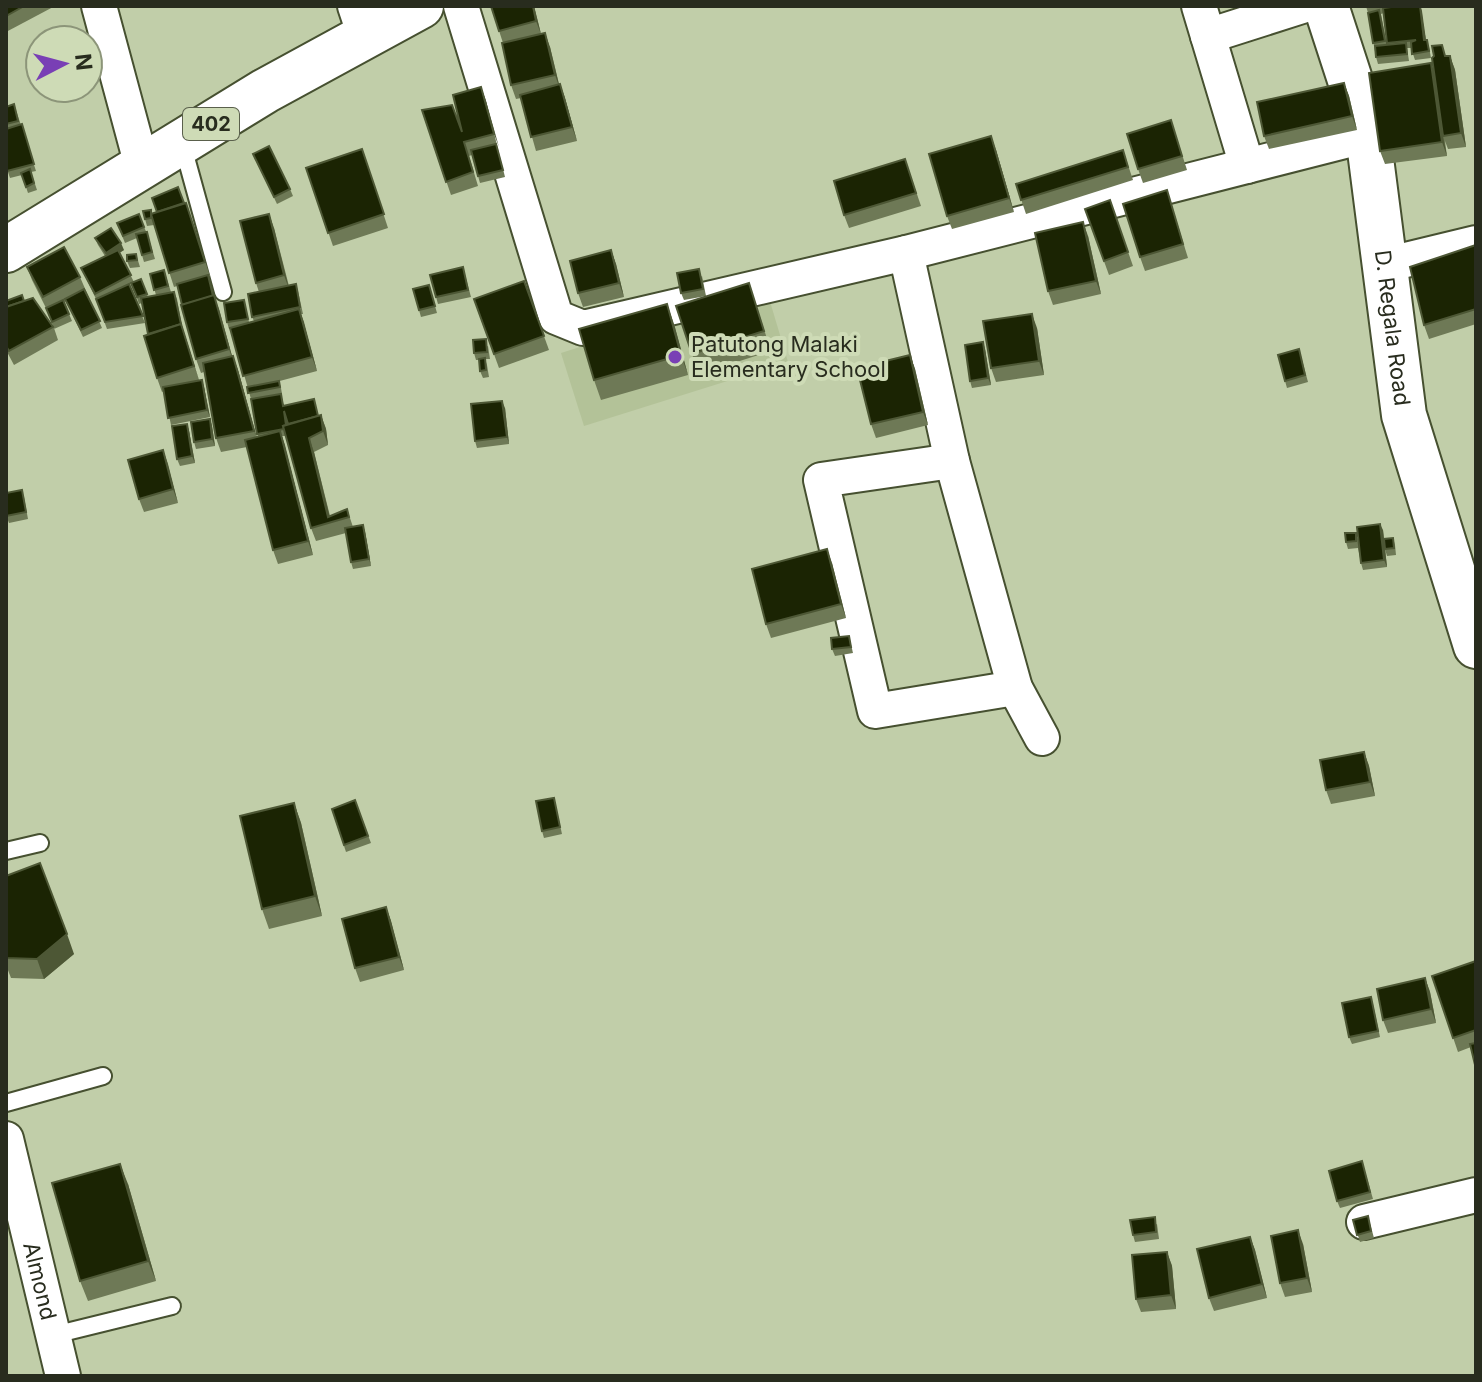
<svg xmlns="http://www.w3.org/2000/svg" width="1482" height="1382" font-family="Inter,sans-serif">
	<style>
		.built { fill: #b3c298 }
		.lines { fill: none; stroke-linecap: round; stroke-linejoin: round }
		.lane-casing { stroke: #465030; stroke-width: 20 }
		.street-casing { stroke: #465030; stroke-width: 38 }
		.secondary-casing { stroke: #465030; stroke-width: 48 }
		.primary-casing { stroke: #465030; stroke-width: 48 }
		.lane { stroke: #fff; stroke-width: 16 }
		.street { stroke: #fff; stroke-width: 34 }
		.secondary { stroke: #fff; stroke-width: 44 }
		.primary { stroke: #fff; stroke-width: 44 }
		.wall { fill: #6e7956; fill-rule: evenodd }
		.shaded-wall { fill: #4d5735 }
		.building { fill: #1b2403; stroke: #4d5735; stroke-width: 2 }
		.poi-dot { fill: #793fb5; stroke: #cedbb6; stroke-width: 3 }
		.labels { text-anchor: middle; stroke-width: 8; stroke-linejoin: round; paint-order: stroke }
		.shield { fill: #cedbb6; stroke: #5a604c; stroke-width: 2 }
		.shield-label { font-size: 20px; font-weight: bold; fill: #282c1e }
		.street-label { font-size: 22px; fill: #282c1e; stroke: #cedbb6 }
		.poi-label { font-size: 22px; fill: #282c1e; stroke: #cedbb6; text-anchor: start }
	</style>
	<rect width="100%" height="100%" fill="#c1cea9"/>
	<polygon class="built" points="766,288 788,362 584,426 561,353"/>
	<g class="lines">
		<defs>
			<g id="lane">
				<polyline points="182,143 223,292"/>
				<polyline points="6,851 40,843"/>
				<polyline points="6,1103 103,1076"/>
				<polyline points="54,1335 172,1306"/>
			</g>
			<g id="street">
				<polyline points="99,6 142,166"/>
				<polyline points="355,6 365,36"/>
				<polyline points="461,6 556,317 583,328 906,253 1368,135"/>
				<polyline points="1199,6 1247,166"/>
				<polyline points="1208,36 1302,6"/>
				<polyline points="906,253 952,461 1015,688 1042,738"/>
				<polyline points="1385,265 1476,243"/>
				<polyline points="952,461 821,480 875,711 1015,688"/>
				<path id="s1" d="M 6,1139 L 63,1376"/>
				<polyline points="1364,1222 1476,1195"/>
			</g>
			<g id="secondary">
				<path id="s2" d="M 1326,6 L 1368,135 L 1404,415 L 1476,646"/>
			</g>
			<polyline id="primary" points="6,250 265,91 421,6"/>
		</defs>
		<use href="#lane" class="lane-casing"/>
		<use href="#street" class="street-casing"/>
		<use href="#secondary" class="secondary-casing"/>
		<use href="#primary" class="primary-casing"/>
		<use href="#lane" class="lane"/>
		<use href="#street" class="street"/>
		<use href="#secondary" class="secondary"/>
		<use href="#primary" class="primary"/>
	</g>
	<g class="wall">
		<polygon points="6,6 55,6 6,32"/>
		<polygon points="491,6 534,6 541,34 550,47 559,84 560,84 565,98 577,141 536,151 521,98 516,99 511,85 503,43"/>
		<path d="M 1366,6 L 1420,6 L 1426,40 L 1429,47 L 1431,58 L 1415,60 L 1411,48 L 1407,48 L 1409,61 L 1378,64 L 1376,57 L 1368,13 ZM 1384,13 L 1387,43 L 1388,45 L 1387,45 L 1381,14 Z"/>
		<polygon points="1446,56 1450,56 1455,70 1466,147 1448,149 1445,141 1447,156 1385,164 1380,151"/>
		<polygon points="1344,83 1349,96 1357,130 1269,149 1264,136"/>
		<polygon points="481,87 486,101 505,177 480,183 472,155 469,156 478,186 451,195 422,110 462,132"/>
		<polygon points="14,104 36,171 31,172 37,190 28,193 22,175 10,178 6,166 6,107"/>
		<polygon points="1171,120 1187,170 1143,183 1138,169"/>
		<polygon points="362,149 388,228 333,246 306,168"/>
		<polygon points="996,150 1014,212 952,229 947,216"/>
		<polygon points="1123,150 1133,180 1026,214 1016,184"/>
		<polygon points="253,154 290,189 293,196 277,204"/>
		<polygon points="905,159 921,206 849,228 844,215"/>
		<polygon points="1167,190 1188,258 1145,271 1140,257"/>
		<polygon points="1110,200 1133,266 1109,275 1085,209"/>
		<polygon points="186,203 210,276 208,277 232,356 238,370 256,437 258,437 251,399 231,329 229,329 227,322 244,300 249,322 254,321 252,317 259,292 256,283 274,228 289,286 296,284 298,291 303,314 301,314 317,371 276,382 279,381 281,388 282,394 281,394 284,406 314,399 318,416 321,415 326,429 328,445 314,452 330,516 347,509 353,527 363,525 365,532 371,566 353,569 351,562 346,533 316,541 311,528 286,436 282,436 313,555 278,564 273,550 247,447 221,452 216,438 204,372 201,373 196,359 177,286 174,287 154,225 147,226 145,219 151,210 152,213"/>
		<polygon points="139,214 149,239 155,259 144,262 137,238 125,243 117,223"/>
		<polygon points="1088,236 1101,294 1053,305 1048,291"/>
		<polygon points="95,238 124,250 119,253 134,282 141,279 148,297 156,295 150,274 164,270 171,292 174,292 177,299 182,326 199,380 204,387 210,417 171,425 164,391 162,392 157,378 142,303 139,304 132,283 129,284 145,323 107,329 96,299 81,268 105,256 98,245"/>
		<polygon points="1476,245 1476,324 1429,339 1424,325"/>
		<polygon points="611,250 616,264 624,297 583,307 578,293"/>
		<polygon points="136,254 140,267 130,268 127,261"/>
		<polygon points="27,267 80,277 102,328 83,337 66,301 64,302 72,321 54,329 54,328 58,340 14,365 6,350 6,301 24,301 53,326 46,308 32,280"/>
		<polygon points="463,267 471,297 438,304 436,297"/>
		<polygon points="702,276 706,296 684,300 681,293"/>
		<polygon points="524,281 549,350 499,368 474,299"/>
		<polygon points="749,283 771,351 699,374 692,354"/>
		<polygon points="429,285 437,313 421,317 419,310"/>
		<polygon points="674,324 688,375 601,400 594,380"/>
		<polygon points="1037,328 1044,375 996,382 991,368"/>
		<polygon points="488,346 490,359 485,359 487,365 489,377 483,378 480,371 479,360 476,360 474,353"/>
		<polygon points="985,349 991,385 972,388 970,381"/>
		<polygon points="910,355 915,369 928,425 876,438 871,424"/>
		<polygon points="1301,356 1308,382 1287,388 1285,381"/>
		<polygon points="505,408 509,444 477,448 475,441"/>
		<polygon points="210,419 212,426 215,446 196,449 194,442"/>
		<polygon points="187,424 189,431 195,463 180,466 177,459"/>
		<polygon points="163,450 178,503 144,512 139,499"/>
		<polygon points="24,497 28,519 9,523 6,515"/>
		<polygon points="1383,530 1384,539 1393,538 1395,545 1396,555 1387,556 1385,549 1387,567 1363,570 1361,563 1358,548 1348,549 1346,542"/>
		<polygon points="832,563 846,618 771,638 766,624"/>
		<polygon points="849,636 853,653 835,656 832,649"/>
		<polygon points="1364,752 1369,766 1375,796 1331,804 1326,790"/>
		<polygon points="554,798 562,834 544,838 542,831"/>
		<polygon points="355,800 371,843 346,852 332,809"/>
		<polygon points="294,803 301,823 322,916 269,929 262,909"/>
		<polygon points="6,876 74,954 44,979 11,978 6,965"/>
		<polygon points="386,907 391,921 404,970 360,982 355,968"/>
		<polygon points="1476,961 1476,1069 1471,1047 1458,1052 1432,976"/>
		<polygon points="1425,978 1430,992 1436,1023 1388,1033 1383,1020"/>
		<polygon points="1373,1004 1380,1037 1352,1044 1349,1037"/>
		<polygon points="1362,1161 1373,1199 1340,1208 1337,1201"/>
		<polygon points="128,1184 156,1281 88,1301 80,1281"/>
		<polygon points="1368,1216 1374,1238 1360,1242 1353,1220"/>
		<polygon points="1157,1224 1159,1239 1135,1242 1133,1235"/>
		<polygon points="1250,1237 1255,1250 1267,1298 1214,1311 1209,1298"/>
		<polygon points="1303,1244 1312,1292 1285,1297 1280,1283"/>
		<polygon points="1167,1252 1172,1266 1176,1309 1141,1312 1136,1299"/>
	</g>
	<g class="shaded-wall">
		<polygon points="533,6 534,6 541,34 536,21"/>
		<polygon points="1420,6 1422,11 1427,47 1424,40"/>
		<polygon points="545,33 550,47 560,89 555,75"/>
		<polygon points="1450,56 1455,70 1466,147 1461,133"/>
		<polygon points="1431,63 1436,77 1443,136 1447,156 1442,142"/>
		<polygon points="1344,83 1349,96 1357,130 1352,116"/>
		<polygon points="560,84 565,98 577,141 572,127"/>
		<polygon points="481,87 486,101 499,147 494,134"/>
		<polygon points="991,136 996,150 1014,212 1009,198"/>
		<polygon points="269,214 274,228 289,289 284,275"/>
		<polygon points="1083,222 1088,236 1101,294 1096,281"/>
		<polygon points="121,243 124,250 108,260 106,253"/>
		<polygon points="611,250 616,264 624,297 619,283"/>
		<polygon points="174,292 182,326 199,380 181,326"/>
		<polygon points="214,297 219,309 234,363 229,349"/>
		<polygon points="667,304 674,324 688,375 681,355"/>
		<polygon points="299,309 304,322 317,371 312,357"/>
		<polygon points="1032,314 1037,328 1044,375 1039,361"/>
		<polygon points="983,342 985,349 991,385 988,378"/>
		<polygon points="910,355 915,369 928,425 923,412"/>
		<polygon points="233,356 238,370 259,445 254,431"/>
		<polygon points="202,380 204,387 210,417 207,410"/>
		<polygon points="502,401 505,408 509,444 507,437"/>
		<polygon points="321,415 326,429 328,445 323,431"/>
		<polygon points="210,419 212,426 215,446 212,439"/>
		<polygon points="187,424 189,431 195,463 192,456"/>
		<polygon points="280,431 285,445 313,555 308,541"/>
		<polygon points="309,438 314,452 331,522 328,517"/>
		<polygon points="163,450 168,464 178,503 173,489"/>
		<polygon points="1380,524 1383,530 1387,567 1384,560"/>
		<polygon points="363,525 365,532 371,566 369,559"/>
		<polygon points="827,549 832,563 846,618 841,604"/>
		<polygon points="1364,752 1369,766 1375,796 1370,782"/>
		<polygon points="294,803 301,823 322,916 315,896"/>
		<polygon points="386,907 391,921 404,970 399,957"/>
		<polygon points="67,934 74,954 44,979 37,959"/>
		<polygon points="1425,978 1430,992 1436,1023 1431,1009"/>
		<polygon points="120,1164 128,1184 156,1281 148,1261"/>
		<polygon points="1298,1230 1303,1244 1312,1292 1307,1278"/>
		<polygon points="1250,1237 1255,1250 1267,1298 1262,1284"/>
		<polygon points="1167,1252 1172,1266 1176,1309 1171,1295"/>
	</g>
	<g class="building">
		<polygon points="6,6 24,6 6,16"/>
		<polygon points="491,6 533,6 536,21 499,31"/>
		<polygon points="1399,6 1420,6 1424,40 1427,40 1429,51 1412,54 1411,42 1416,40 1387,43 1383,8"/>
		<polygon points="1379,10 1385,41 1373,43 1368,13"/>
		<polygon points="545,33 555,75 511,85 502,43"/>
		<polygon points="1406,43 1407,54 1376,57 1375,46"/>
		<polygon points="1442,45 1445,56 1450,56 1461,133 1443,136 1432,58 1434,56 1432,46"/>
		<polygon points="1431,63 1442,142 1380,151 1369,73"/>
		<polygon points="1344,83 1352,116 1264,136 1257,102"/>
		<polygon points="560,84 572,127 531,137 520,95"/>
		<polygon points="481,87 494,134 464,142 473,172 446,182 422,110 452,105 462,132 453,95"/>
		<polygon points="14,104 18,121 6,124 6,107"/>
		<polygon points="1171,120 1182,156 1138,169 1127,134"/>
		<polygon points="22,124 34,164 7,171 6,166 6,129"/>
		<polygon points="991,136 1009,198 947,216 929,154"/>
		<polygon points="496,144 503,170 478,176 471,150"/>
		<polygon points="269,146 290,189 274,197 253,154"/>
		<polygon points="362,149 384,214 328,233 306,168"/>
		<polygon points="1123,150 1128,167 1021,200 1016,184"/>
		<polygon points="905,159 916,193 844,215 834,181"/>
		<polygon points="30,169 34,183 26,187 21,173"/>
		<polygon points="178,187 184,203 157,212 152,198"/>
		<polygon points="1167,190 1183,244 1140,257 1123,204"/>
		<polygon points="1110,200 1128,252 1104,261 1085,209"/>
		<polygon points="186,203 205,262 169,273 151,214"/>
		<polygon points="151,210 151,218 145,219 143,211"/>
		<polygon points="139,214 144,227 123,236 117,223"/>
		<polygon points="269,214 284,275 256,283 240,221"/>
		<polygon points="1083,222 1096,281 1048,291 1035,233"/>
		<polygon points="111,228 121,243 106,253 95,238"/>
		<polygon points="147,232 152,252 142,255 136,234"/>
		<polygon points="1476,245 1476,309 1424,325 1410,267"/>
		<polygon points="64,247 80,277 43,297 27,267"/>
		<polygon points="118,250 131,275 95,294 81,268"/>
		<polygon points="611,250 619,283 578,293 570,261"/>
		<polygon points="136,254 137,260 127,261 127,255"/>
		<polygon points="463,267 468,290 436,297 430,275"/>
		<polygon points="699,269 703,289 681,293 677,273"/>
		<polygon points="164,270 168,286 154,290 150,274"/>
		<polygon points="208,275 213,296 182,305 177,284"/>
		<polygon points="141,279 147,294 137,297 131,283"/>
		<polygon points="524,281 544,336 494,354 474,299"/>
		<polygon points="749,283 764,331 692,354 676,306"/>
		<polygon points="129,284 143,316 105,322 96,299"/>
		<polygon points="296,284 300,307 252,317 248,294"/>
		<polygon points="429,285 435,306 419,310 413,289"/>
		<polygon points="84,289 100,321 81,330 65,299"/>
		<polygon points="174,292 181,324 148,334 141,298"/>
		<polygon points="22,295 24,301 6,307 6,301"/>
		<polygon points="214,295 229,349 196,359 181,305"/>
		<polygon points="33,298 53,327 9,351 6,346 6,307"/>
		<polygon points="63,300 69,314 52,322 46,308"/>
		<polygon points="244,300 248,319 227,322 224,303"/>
		<polygon points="667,304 681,355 594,380 579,329"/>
		<polygon points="299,309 312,357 243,376 230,328"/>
		<polygon points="1032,314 1039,361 991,368 983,321"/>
		<polygon points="181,324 194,366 157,378 144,336"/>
		<polygon points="486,339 487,352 474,353 473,340"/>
		<polygon points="983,342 988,378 970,381 965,345"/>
		<polygon points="1299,349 1305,375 1285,381 1278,355"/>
		<polygon points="910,355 923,412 871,424 857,368"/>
		<polygon points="233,356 254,431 216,438 203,363"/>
		<polygon points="485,358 486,370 480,371 479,359"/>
		<polygon points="202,380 207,410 168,418 163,387"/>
		<polygon points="279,381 280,387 248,393 247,387"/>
		<polygon points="281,394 283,406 314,399 318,416 288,424 284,411 286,425 283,426 284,429 257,434 251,399"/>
		<polygon points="502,401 507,437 475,441 471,404"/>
		<polygon points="321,415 323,431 309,438 328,517 347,509 349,517 311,528 283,426"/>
		<polygon points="210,419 212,439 194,442 191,422"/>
		<polygon points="187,424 192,456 177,459 172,426"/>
		<polygon points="280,431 308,541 273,550 245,440"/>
		<polygon points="163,450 173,489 139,499 128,460"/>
		<polygon points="22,490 26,512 6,516 6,493"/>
		<polygon points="1380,524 1384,560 1361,563 1357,527"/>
		<polygon points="363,525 369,559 351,562 345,528"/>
		<polygon points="1345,533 1356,533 1356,541 1346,542"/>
		<polygon points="1393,538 1394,548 1385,549 1384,539"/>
		<polygon points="827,549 841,604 766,624 752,569"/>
		<polygon points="849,636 851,647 832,649 831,638"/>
		<polygon points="1364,752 1370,782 1326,790 1320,760"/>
		<polygon points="554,798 560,827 542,831 536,801"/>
		<polygon points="355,800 368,836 344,845 332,809"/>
		<polygon points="294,803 315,896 262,909 240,816"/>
		<polygon points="40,863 67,934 37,959 6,958 6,876"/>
		<polygon points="386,907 399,957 355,968 342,919"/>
		<polygon points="1476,961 1476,1030 1453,1038 1432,976"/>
		<polygon points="1425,978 1431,1009 1383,1020 1377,989"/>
		<polygon points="1371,997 1378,1031 1349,1037 1342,1003"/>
		<polygon points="1476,1043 1476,1069 1470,1044"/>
		<polygon points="1362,1161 1370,1192 1337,1201 1329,1171"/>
		<polygon points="120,1164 148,1261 80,1281 52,1183"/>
		<polygon points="1368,1216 1371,1231 1357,1235 1353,1220"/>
		<polygon points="1155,1217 1156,1232 1133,1235 1130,1220"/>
		<polygon points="1298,1230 1307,1278 1280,1283 1271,1236"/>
		<polygon points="1250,1237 1262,1284 1209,1298 1197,1249"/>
		<polygon points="1167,1252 1171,1295 1136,1299 1132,1255"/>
	</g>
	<circle class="poi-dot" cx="675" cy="357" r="8"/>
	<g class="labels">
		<rect class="shield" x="183" y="108" width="56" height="32" rx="6"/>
		<g class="shield-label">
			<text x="211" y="131">402</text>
		</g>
		<g class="street-label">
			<text dy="8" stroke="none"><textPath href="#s2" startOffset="330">D. Regala Road</textPath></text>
			<text dy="8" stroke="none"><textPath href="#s1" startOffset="146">Almond</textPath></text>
		</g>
		<g class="poi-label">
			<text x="691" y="352">Patutong Malaki<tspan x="691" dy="25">Elementary School</tspan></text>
		</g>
	</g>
	<rect width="1482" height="1382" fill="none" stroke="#282c1e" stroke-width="16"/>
	<g transform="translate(64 64) rotate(84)"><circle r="38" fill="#cedbb6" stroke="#8c9579" stroke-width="2"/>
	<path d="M0-6L14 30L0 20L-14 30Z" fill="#793fb5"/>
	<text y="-12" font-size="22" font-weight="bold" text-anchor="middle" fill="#282c1e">N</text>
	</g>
</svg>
